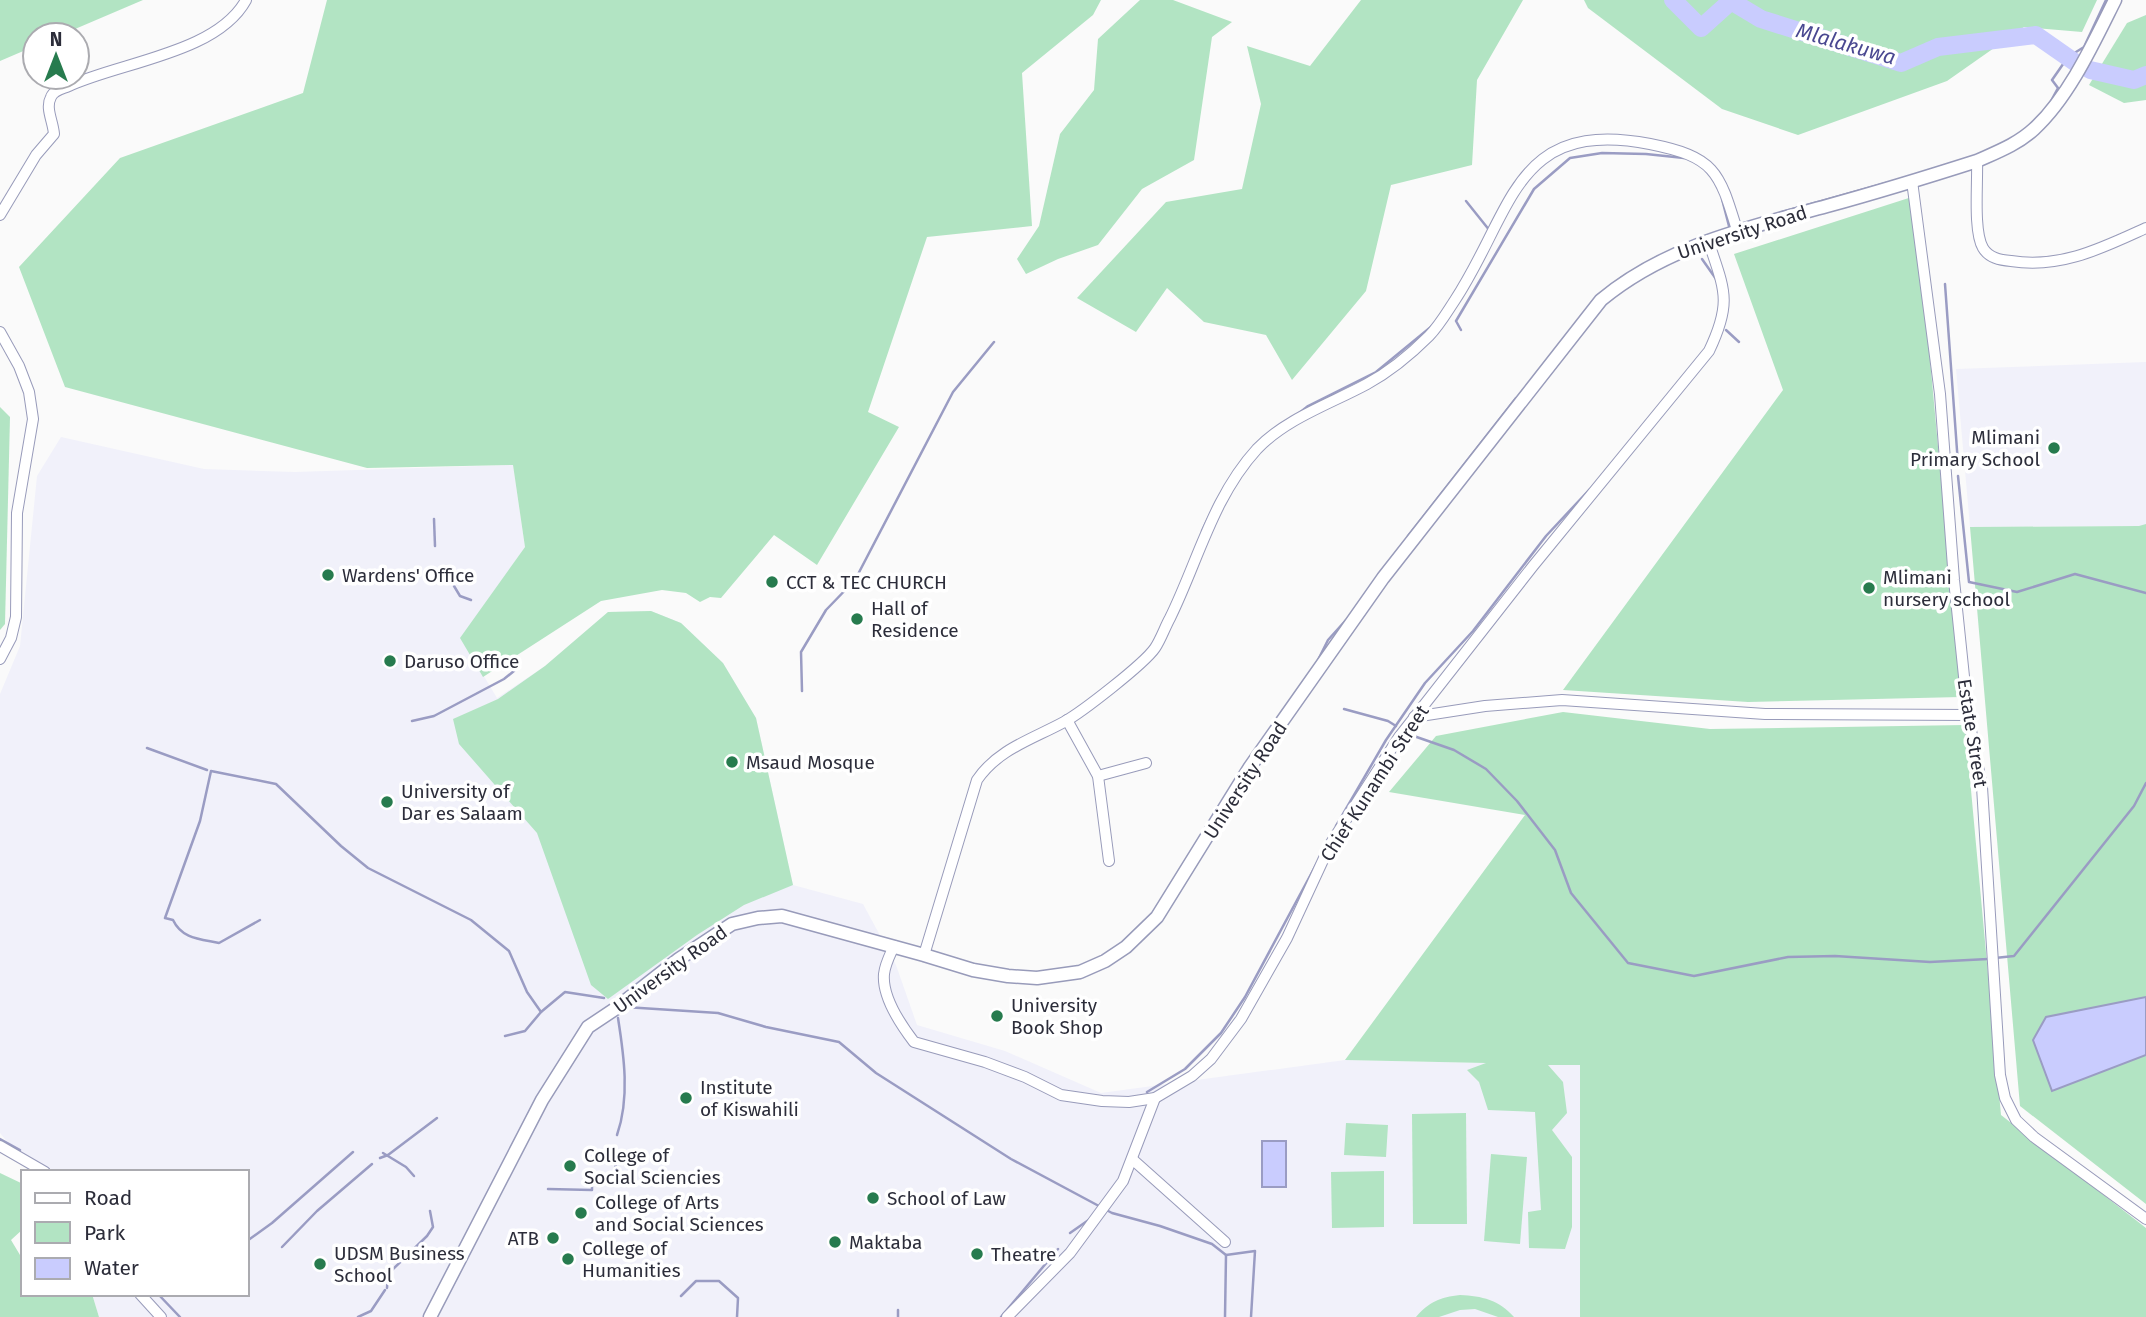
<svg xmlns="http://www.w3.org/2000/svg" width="2146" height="1317" font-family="'Fira Sans',sans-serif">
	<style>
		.built { fill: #f1f1fa }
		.green { fill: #b2e4c3 }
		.water { fill: #c9ccfe; stroke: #9a9cc3; stroke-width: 2 }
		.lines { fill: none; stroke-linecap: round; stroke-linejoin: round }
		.stream { stroke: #9a9cc3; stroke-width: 2.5 }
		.river { stroke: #c9ccfe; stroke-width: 18 }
		.minor-casing { stroke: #989bba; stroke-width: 12 }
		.tertiary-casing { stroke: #989bba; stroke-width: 15 }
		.minor { stroke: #fff; stroke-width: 10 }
		.tertiary { stroke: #fff; stroke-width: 12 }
		.poi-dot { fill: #277b4e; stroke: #fff; stroke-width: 2.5 }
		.labels { text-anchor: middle; stroke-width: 7; stroke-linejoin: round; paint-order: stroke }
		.street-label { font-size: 19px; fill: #2c2d3a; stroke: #fff }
		.poi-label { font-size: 19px; fill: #2c2d3a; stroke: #fff; text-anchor: start }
		.water-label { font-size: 21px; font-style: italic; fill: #4a4891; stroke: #fff }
	</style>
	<rect width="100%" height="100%" fill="#fafafa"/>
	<g class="built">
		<polygon points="2146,362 2146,531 2139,526 1970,527 1956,369"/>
		<polygon points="61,437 204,469 295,472 513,465 525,547 461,638 497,698 545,666 608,612 651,611 681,623 723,663 756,718 793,885 863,904 896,965 917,1025 1005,1051 1101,1093 1345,1060 1581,1065 1580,1317 99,1317 92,1294 247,1294 247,1172 32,1172 0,1133 0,694 20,646 37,476"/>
	</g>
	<g class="green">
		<polygon points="0,0 143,0 61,35 35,35 35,46 0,61"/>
		<polygon points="327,0 1101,0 1093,15 1022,73 1032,226 927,237 868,412 899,427 817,565 774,535 721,598 710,597 700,602 686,593 662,590 601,601 483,677 460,638 525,547 513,465 367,468 65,387 19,267 120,158 303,93"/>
		<polygon points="1140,0 1173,0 1232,22 1212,37 1194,160 1142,189 1098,245 1058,259 1026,274 1017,259 1039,226 1060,134 1094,90 1098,39"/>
		<polygon points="1361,0 1523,0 1477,80 1472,165 1391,185 1366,291 1292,380 1266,335 1204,322 1167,288 1136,332 1077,298 1166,202 1242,189 1261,104 1247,46 1310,66"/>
		<polygon points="1584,0 2097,0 2082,32 2024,27 1947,81 1798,135 1722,109 1588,8"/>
		<polygon points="2146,15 2146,100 2124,103 2089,85 2127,23"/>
		<polygon points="1915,196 1961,697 1748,702 1563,690 1783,390 1734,254"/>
		<polygon points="0,407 10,417 5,624 0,630"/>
		<polygon points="2146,524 2146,1204 2020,1106 1970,527 2139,526"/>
		<polygon points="651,611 681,623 723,663 756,718 793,885 744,905 697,935 608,999 591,985 537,833 459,744 453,719 498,699 545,666 608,612"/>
		<polygon points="1563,712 1710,729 1965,725 2001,1115 2146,1228 2146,1317 1580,1317 1580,1065 1548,1065 1563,1082 1567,1113 1552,1130 1572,1157 1572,1227 1565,1249 1529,1248 1528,1212 1541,1210 1535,1112 1488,1110 1479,1082 1467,1070 1486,1063 1345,1060 1525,815 1389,792 1436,736"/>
		<polygon points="1466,1113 1467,1224 1413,1224 1412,1114"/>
		<polygon points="1346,1123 1388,1125 1386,1157 1344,1155"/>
		<polygon points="1491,1154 1527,1157 1520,1244 1484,1241"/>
		<polygon points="1384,1171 1384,1227 1332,1228 1331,1172"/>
		<polygon points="0,1173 23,1184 23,1229 11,1240 23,1260 23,1294 92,1294 99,1317 0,1317"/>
		<path d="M 1460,1295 C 1482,1296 1499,1300 1514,1317 L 1498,1317 L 1475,1309 L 1460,1310 L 1439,1317 L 1416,1317 C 1429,1302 1440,1297 1460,1295 Z"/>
	</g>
	<g class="water">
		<polygon points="2146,997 2146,1055 2052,1091 2033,1040 2046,1017"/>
		<rect x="1262" y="1141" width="24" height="46"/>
	</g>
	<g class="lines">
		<g class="stream">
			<polyline points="2051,101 2058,88 2052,80 2068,57 2084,47 2106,0"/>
			<polyline points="1722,199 1730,230"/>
			<polyline points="1466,201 1490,231"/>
			<polyline points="1782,212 1886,183"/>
			<polyline points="1702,259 1716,279"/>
			<polyline points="1945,284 1958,464"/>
			<polyline points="1611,286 1622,277"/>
			<polyline points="1461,330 1456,321 1534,189 1570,158 1602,153 1646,154 1684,158"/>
			<polyline points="1726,330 1739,342"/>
			<polyline points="1298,414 1308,406 1376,372 1432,326"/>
			<polyline points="1958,476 1969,582 2017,592 2075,574 2146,593"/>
			<polyline points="434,519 435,546"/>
			<polyline points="1202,531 1216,502"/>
			<polyline points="1408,536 1516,398"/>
			<polyline points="454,586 460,596 471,600"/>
			<polyline points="1318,660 1328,640 1346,620"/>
			<polyline points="802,691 801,652 826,610 855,580 953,392 994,342"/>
			<polyline points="1344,709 1388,721 1396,726"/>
			<polyline points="412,721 434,716 504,679 514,671"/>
			<polyline points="1408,734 1454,750 1486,769 1517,801 1555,850 1571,893 1628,963 1694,976 1788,957 1835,956 1930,962 1988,959"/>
			<polyline points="147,748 207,770"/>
			<polyline points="1336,826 1386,740 1425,683 1473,631 1546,536 1590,489"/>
			<path d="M 260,920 L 219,943 C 200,939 182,939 173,920 L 165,918 L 200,821 L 211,771 L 276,784 L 341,846 L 368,868 L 471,920 L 509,951 L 527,992 L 541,1012"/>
			<polyline points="1995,958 2014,956 2134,806 2146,783"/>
			<polyline points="625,1007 718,1013 766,1027 839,1042 876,1073 1011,1159 1112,1213 1160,1226 1212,1244 1226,1255 1255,1251 1251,1317"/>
			<polyline points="505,1036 525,1031 541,1012 565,992 604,998"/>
			<polyline points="1147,1092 1185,1069 1221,1033 1245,997 1317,863"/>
			<path d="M 617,1135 C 630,1098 624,1056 618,1018"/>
			<polyline points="0,1139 20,1150"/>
			<polyline points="383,1153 406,1167 414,1176"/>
			<polyline points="380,1158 388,1155 437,1118"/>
			<polyline points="548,1189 592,1190 592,1179 616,1179 615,1154"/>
			<polyline points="1070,1233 1090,1219"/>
			<polyline points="247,1241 272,1223 353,1152"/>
			<polyline points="282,1247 317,1211 372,1164"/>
			<polyline points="387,1288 388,1274 427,1236 433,1227 430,1211"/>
			<polyline points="158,1294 180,1317"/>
			<polyline points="681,1296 696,1281 719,1281 738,1298 737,1317"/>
			<polyline points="358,1317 371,1311 385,1290"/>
			<polyline points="898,1317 898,1310"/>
			<polyline points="1001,1317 1058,1249"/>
			<polyline points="1225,1317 1226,1255"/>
		</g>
		<g class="river">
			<polyline points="1673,0 1701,28 1731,1 1761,19 1901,63 1938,47 2036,35 2076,63"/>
			<polyline points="2090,70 2134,80 2146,75"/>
		</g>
		<defs>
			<g id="minor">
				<path d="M 1977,161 C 1978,182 1973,231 1983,248 C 1989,258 2000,260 2011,261 C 2061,269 2102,248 2146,228"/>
				<polyline points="1912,181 1940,394 1954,580 1968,715 1982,787 2000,1075 2005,1098 2016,1120 2034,1137 2146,1219"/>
				<path d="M 0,215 L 36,155 L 54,134 C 53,121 45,108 51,97 C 54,90 62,89 69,86 C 121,62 217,53 246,0"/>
				<polyline points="0,332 19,366 29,392 33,419 17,513 16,617 11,638 0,659"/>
				<polyline points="1414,717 1485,706 1562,700 1765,714 1968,715"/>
				<polyline points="1067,720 1098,776 1109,861"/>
				<polyline points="1098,776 1146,763"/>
				<path d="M 894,946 C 890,955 885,964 884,974 C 882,996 901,1025 914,1042 L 985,1062 L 1025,1077 L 1061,1095 L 1102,1101 L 1129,1102 L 1155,1098 L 1192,1076 L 1211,1059 L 1241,1019 L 1287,938 L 1331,843 L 1399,737 L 1533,566 L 1709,351 C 1733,301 1724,289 1708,240"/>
				<path d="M 924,955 L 977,780 C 998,749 1033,739 1064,722 C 1082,712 1144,664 1155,648 C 1161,639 1165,627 1170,618 C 1198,561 1213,497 1257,449 C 1287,418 1330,404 1367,384 C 1389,372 1411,354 1429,336 C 1439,326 1447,312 1455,300 C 1514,210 1514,118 1650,144 C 1715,157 1719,171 1737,230"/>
				<polyline points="0,1146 45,1172"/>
				<polyline points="1132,1159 1225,1242"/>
				<polyline points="140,1294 161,1317"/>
				<polyline points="1007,1317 1070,1253 1123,1181 1155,1098"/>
			</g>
			<path id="tertiary" d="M 430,1317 L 542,1100 L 588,1027 L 615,1009 L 679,959 L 732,924 L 758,918 L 782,916 L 924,955 L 973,970 L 1008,976 L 1037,978 L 1080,972 L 1105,961 L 1126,947 L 1157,917 L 1250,767 L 1383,578 L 1601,300 C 1666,246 1747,228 1827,206 C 1878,192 1927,177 1977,161 C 1997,152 2018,144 2034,129 C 2069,97 2094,42 2115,0"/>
		</defs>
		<use href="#minor" class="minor-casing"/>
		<use href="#tertiary" class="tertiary-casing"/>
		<use href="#minor" class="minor"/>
		<use href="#tertiary" class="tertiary"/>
	</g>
	<g class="poi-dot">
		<circle cx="2054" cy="448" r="7"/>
		<circle cx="328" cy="575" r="7"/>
		<circle cx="772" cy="582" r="7"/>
		<circle cx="1869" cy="588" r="7"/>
		<circle cx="857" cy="619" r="7"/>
		<circle cx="390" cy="661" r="7"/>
		<circle cx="732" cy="762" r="7"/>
		<circle cx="387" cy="802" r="7"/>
		<circle cx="997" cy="1016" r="7"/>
		<circle cx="686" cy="1098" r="7"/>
		<circle cx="570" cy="1166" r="7"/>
		<circle cx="873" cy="1198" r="7"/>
		<circle cx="581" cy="1213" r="7"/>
		<circle cx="553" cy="1238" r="7"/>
		<circle cx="835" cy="1242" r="7"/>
		<circle cx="977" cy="1254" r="7"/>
		<circle cx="568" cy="1259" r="7"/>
		<circle cx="320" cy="1264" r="7"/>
	</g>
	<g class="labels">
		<g class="street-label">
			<text transform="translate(1742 232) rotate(-18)" y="7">University Road</text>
			<text transform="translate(1973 733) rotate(81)" y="7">Estate Street</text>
			<text transform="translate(1245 780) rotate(-57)" y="7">University Road</text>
			<text transform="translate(1374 783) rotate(-57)" y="7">Chief Kunambi Street</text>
			<text transform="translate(670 969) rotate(-36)" y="7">University Road</text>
		</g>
		<g class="poi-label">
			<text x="2040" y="444" text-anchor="end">Mlimani<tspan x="2040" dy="22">Primary School</tspan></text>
			<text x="342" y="582">Wardens' Office</text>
			<text x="1883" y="584">Mlimani<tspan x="1883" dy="22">nursery school</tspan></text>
			<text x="786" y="589">CCT &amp; TEC CHURCH</text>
			<text x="871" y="615">Hall of<tspan x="871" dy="22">Residence</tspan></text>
			<text x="404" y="668">Daruso Office</text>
			<text x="746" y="769">Msaud Mosque</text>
			<text x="401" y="798">University of<tspan x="401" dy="22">Dar es Salaam</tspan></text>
			<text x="1011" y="1012">University<tspan x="1011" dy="22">Book Shop</tspan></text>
			<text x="700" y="1094">Institute<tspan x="700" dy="22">of Kiswahili</tspan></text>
			<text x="584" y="1162">College of<tspan x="584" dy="22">Social Sciencies</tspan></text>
			<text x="887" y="1205">School of Law</text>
			<text x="595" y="1209">College of Arts<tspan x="595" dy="22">and Social Sciences</tspan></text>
			<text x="539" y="1245" text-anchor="end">ATB</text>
			<text x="849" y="1249">Maktaba</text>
			<text x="582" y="1255">College of<tspan x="582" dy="22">Humanities</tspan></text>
			<text x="334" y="1260">UDSM Business<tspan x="334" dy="22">School</tspan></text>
			<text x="991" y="1261">Theatre</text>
		</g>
		<g class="water-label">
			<text transform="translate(1846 44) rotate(16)" y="7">Mlalakuwa</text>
		</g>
	</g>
	<rect x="21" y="1170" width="228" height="126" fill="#ffffff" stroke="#ababb0" stroke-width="2"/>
	<rect x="35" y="1193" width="35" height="10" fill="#ffffff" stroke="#ababb0" stroke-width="2"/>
	<text x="84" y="1205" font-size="21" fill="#2c2d3a">Road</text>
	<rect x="35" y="1222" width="35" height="21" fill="#b2e4c3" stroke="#ababb0" stroke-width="2"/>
	<text x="84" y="1240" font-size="21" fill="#2c2d3a">Park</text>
	<rect x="35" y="1258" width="35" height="21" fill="#c9ccfe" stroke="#ababb0" stroke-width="2"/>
	<text x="84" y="1275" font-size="21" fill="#2c2d3a">Water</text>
	<g transform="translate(56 56)"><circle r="33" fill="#ffffff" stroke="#ababb0" stroke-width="2"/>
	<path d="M0-5L12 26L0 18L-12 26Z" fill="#277b4e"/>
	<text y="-10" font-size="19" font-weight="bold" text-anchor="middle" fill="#2c2d3a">N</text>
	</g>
</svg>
